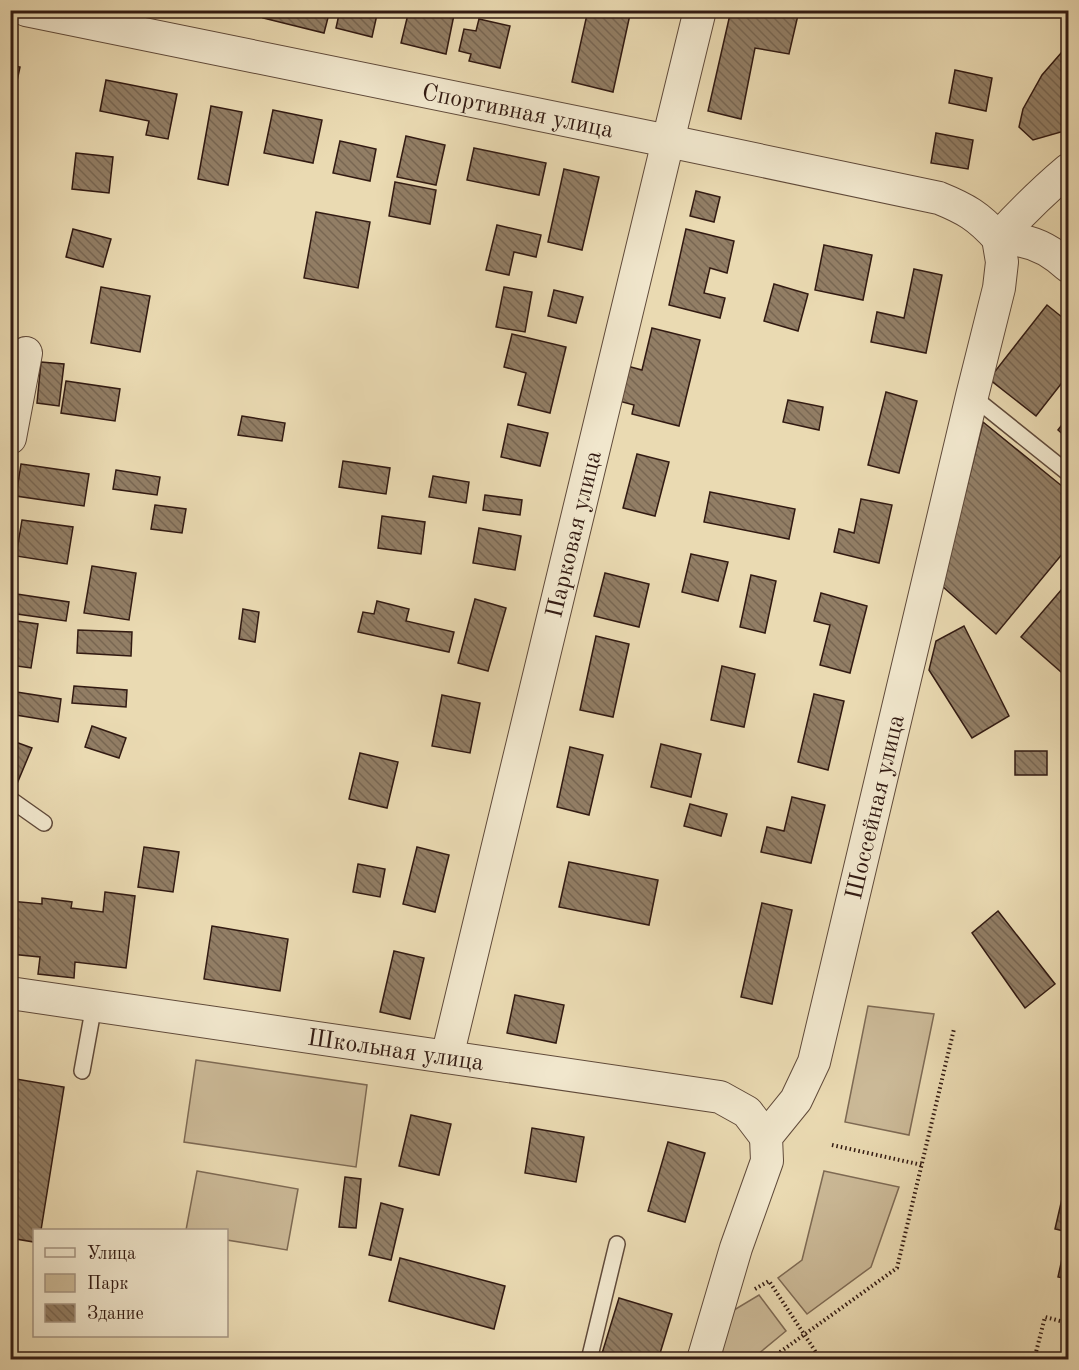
<svg xmlns="http://www.w3.org/2000/svg" width="1079" height="1370" font-family="'Old Standard TT',serif">
	<style>
		.green { fill: #cbb997; stroke: #7e6a54; stroke-width: 1.5 }
		.building { fill: url(#building-back-hatch); stroke: #321a12; stroke-width: 1.5 }
		.lines { fill: none; stroke-linecap: round; stroke-linejoin: round }
		.service-casing { stroke: #604a3a; stroke-width: 18 }
		.minor-casing { stroke: #604a3a; stroke-width: 34 }
		.path { stroke: #321a12; stroke-width: 4; stroke-dasharray: 1.5 3; stroke-linecap: butt }
		.service { stroke: #f1e7cd; stroke-width: 15 }
		.minor { stroke: #f1e7cd; stroke-width: 32 }
		.labels { text-anchor: middle; stroke-width: 5; stroke-linejoin: round; paint-order: stroke }
		.street-label { font-size: 24px; fill: #321a12; stroke: #f1e7cd }
	</style>
	<defs>
		<pattern id="building-back-hatch" width="6" height="6" patternUnits="userSpaceOnUse" patternTransform="scale(1.5)"><rect width="6" height="6" fill="#927e65"/><path d="M-1 5l2 2M0 0l6 6M5-1l2 2" fill="none" stroke="#786652"/></pattern>
	</defs>
	<rect width="100%" height="100%" fill="#eadab2"/>
	<filter id="stains"><feTurbulence type="fractalNoise" baseFrequency=".00333" numOctaves="4"/><feColorMatrix values="0 0 0 0 .2 0 0 0 0 .09 0 0 0 0 .02 0 0 0 .5 -.17"/></filter>
	<radialGradient id="worn" r=".72"><stop offset=".6" stop-color="#630" stop-opacity="0"/><stop offset="1" stop-color="#630" stop-opacity=".3"/></radialGradient>
	<g class="green">
		<polygon points="868,1006 934,1014 909,1135 845,1122"/>
		<polygon points="196,1060 367,1085 356,1167 184,1142"/>
		<polygon points="197,1171 298,1189 287,1250 227,1240 226,1230 186,1230"/>
		<polygon points="824,1171 899,1187 871,1267 807,1314 778,1278 802,1260"/>
		<polygon points="759,1295 786,1331 752,1359 722,1360 724,1316"/>
	</g>
	<g class="building">
		<polygon points="265,10 330,10 324,33 263,18"/>
		<polygon points="340,10 378,10 372,37 336,28"/>
		<polygon points="409,10 455,10 446,54 401,43"/>
		<polygon points="588,10 631,10 613,92 572,82"/>
		<polygon points="731,10 781,10 798,15 789,54 755,48 741,119 708,111"/>
		<polygon points="479,19 510,26 500,68 469,61 471,54 459,51 464,29 476,31"/>
		<polygon points="1068,45 1068,130 1033,140 1019,127 1023,109 1042,75"/>
		<polygon points="10,65 20,67 13,99 10,98"/>
		<polygon points="955,70 992,78 986,111 949,103"/>
		<polygon points="106,80 177,94 168,139 146,135 149,121 100,111"/>
		<polygon points="211,106 242,112 228,185 198,179"/>
		<polygon points="273,110 322,120 313,163 264,153"/>
		<polygon points="936,133 973,140 968,169 931,163"/>
		<polygon points="406,136 445,145 436,185 397,177"/>
		<polygon points="340,141 376,149 370,181 333,173"/>
		<polygon points="474,148 546,163 539,195 467,180"/>
		<polygon points="76,153 113,157 109,193 72,189"/>
		<polygon points="564,169 599,177 582,250 548,242"/>
		<polygon points="395,182 436,190 430,224 389,216"/>
		<polygon points="696,191 720,197 714,222 690,216"/>
		<polygon points="316,212 370,222 358,288 304,278"/>
		<polygon points="497,225 541,235 536,257 514,252 509,275 486,270"/>
		<polygon points="73,229 111,239 103,267 66,257"/>
		<polygon points="686,229 734,241 727,273 710,268 704,293 725,298 720,318 669,305"/>
		<polygon points="824,245 872,255 863,300 815,290"/>
		<polygon points="914,269 942,275 926,353 871,342 877,312 904,318"/>
		<polygon points="774,284 808,294 798,331 764,321"/>
		<polygon points="10,287 17,288 13,312 10,311"/>
		<polygon points="101,287 150,296 140,352 91,343"/>
		<polygon points="504,287 532,292 525,332 496,327"/>
		<polygon points="554,290 583,297 576,323 548,316"/>
		<polygon points="1047,305 1068,322 1068,375 1036,416 989,379"/>
		<polygon points="652,328 700,340 679,426 632,414 634,405 619,401 627,366 642,370"/>
		<polygon points="512,334 566,347 550,413 518,405 526,373 504,367"/>
		<polygon points="41,362 64,364 59,406 37,403"/>
		<polygon points="66,381 120,389 115,421 61,413"/>
		<polygon points="886,392 917,401 899,473 868,465"/>
		<polygon points="788,400 823,407 819,430 783,422"/>
		<polygon points="242,416 285,423 282,441 238,435"/>
		<polygon points="1068,417 1068,439 1058,430"/>
		<polygon points="983,422 1068,491 1068,547 996,634 942,586"/>
		<polygon points="508,424 548,433 540,466 501,457"/>
		<polygon points="637,454 669,462 655,516 623,508"/>
		<polygon points="343,461 390,468 386,494 339,487"/>
		<polygon points="21,464 89,474 84,506 16,496"/>
		<polygon points="116,470 160,477 157,495 113,489"/>
		<polygon points="433,476 469,482 466,503 429,497"/>
		<polygon points="710,492 795,509 789,539 704,522"/>
		<polygon points="485,495 522,500 520,515 483,510"/>
		<polygon points="861,499 892,505 879,563 834,552 839,529 854,533"/>
		<polygon points="155,505 186,509 182,533 151,529"/>
		<polygon points="382,516 425,522 421,554 378,548"/>
		<polygon points="22,520 73,527 67,564 16,556"/>
		<polygon points="479,528 521,536 515,570 473,563"/>
		<polygon points="691,554 728,562 718,601 682,592"/>
		<polygon points="92,566 136,573 129,620 84,613"/>
		<polygon points="605,573 649,584 639,627 594,616"/>
		<polygon points="751,575 776,581 765,633 740,627"/>
		<polygon points="1068,582 1068,678 1021,637"/>
		<polygon points="10,593 69,602 66,621 10,613"/>
		<polygon points="821,593 867,606 850,673 820,665 830,625 814,621"/>
		<polygon points="475,599 506,608 488,671 458,663"/>
		<polygon points="377,601 409,609 406,621 454,632 449,652 358,632 363,612 374,614"/>
		<polygon points="243,609 259,612 255,642 239,639"/>
		<polygon points="10,620 38,624 31,668 10,665"/>
		<polygon points="964,626 1009,716 972,738 929,670 936,641"/>
		<polygon points="78,630 132,632 131,656 77,653"/>
		<polygon points="596,636 629,644 613,717 580,710"/>
		<polygon points="722,666 755,674 744,727 711,720"/>
		<polygon points="74,686 127,690 126,707 72,703"/>
		<polygon points="10,691 61,699 58,722 10,714"/>
		<polygon points="814,694 844,701 828,770 798,762"/>
		<polygon points="442,695 480,703 470,753 432,746"/>
		<polygon points="92,726 126,738 119,758 85,747"/>
		<polygon points="10,740 32,748 16,786 10,784"/>
		<polygon points="661,744 701,754 691,797 651,787"/>
		<polygon points="570,747 603,755 589,815 557,807"/>
		<rect x="1015" y="751" width="32" height="24"/>
		<polygon points="360,753 398,762 387,808 349,799"/>
		<polygon points="792,797 825,805 811,863 761,852 767,827 784,831"/>
		<polygon points="690,804 727,814 721,836 684,826"/>
		<polygon points="144,847 179,852 173,892 138,887"/>
		<polygon points="417,847 449,855 435,912 403,904"/>
		<polygon points="569,862 658,880 649,925 559,907"/>
		<polygon points="358,864 385,869 380,897 353,892"/>
		<polygon points="105,892 135,896 126,968 75,962 74,978 38,974 40,957 10,954 10,901 42,904 42,898 72,902 71,908 103,912"/>
		<polygon points="762,903 792,910 772,1004 741,997"/>
		<polygon points="998,911 1055,984 1025,1008 972,933"/>
		<polygon points="212,926 288,939 280,991 204,979"/>
		<polygon points="394,951 424,958 410,1019 380,1012"/>
		<polygon points="515,995 564,1005 556,1043 507,1033"/>
		<polygon points="10,1078 64,1087 41,1230 34,1230 34,1242 10,1238"/>
		<polygon points="411,1115 451,1124 439,1175 399,1166"/>
		<polygon points="532,1128 584,1137 576,1182 525,1173"/>
		<polygon points="668,1142 705,1153 685,1222 648,1211"/>
		<polygon points="1068,1173 1068,1279 1058,1277 1068,1232 1055,1229"/>
		<polygon points="345,1177 361,1179 356,1228 339,1227"/>
		<polygon points="381,1203 403,1209 391,1260 369,1255"/>
		<polygon points="400,1258 505,1286 494,1329 389,1301"/>
		<polygon points="619,1298 672,1314 658,1360 600,1360"/>
	</g>
	<g class="lines">
		<defs>
			<g id="service">
				<polyline points="972,396 1068,473"/>
				<polyline points="10,799 44,823"/>
				<polyline points="82,1071 94,1005"/>
				<polyline points="589,1360 617,1244"/>
			</g>
			<g id="minor">
				<path id="s1" d="M 26,10 L 668,141 L 939,198 C 966,209 978,216 998,238"/>
				<path d="M 998,238 C 1020,214 1043,191 1068,170"/>
				<path d="M 998,238 C 1006,239 1014,239 1022,241 C 1039,244 1056,255 1068,266"/>
				<polyline points="10,438 26,353"/>
				<path id="s2" d="M 10,993 L 720,1097 L 747,1112 L 766,1137"/>
				<path id="s3" d="M 447,1057 L 668,141 L 700,10"/>
				<path id="s4" d="M 703,1360 L 736,1248 L 767,1161 L 766,1137 L 796,1100 L 814,1062 L 972,396 L 999,288 L 1002,262 L 998,238"/>
			</g>
		</defs>
		<use href="#service" class="service-casing"/>
		<use href="#minor" class="minor-casing"/>
		<g class="path">
			<polyline points="832,1145 922,1165"/>
			<polyline points="755,1289 769,1281 821,1360"/>
			<polyline points="769,1360 897,1268 954,1029"/>
			<polyline points="1034,1360 1045,1317 1068,1323"/>
		</g>
		<use href="#service" class="service"/>
		<use href="#minor" class="minor"/>
	</g>
	<g class="labels">
		<g class="street-label">
			<text dy="8" stroke="none"><textPath href="#s1" startOffset="502">Спортивная улица</textPath></text>
			<text dy="8" stroke="none"><textPath href="#s3" startOffset="538">Парковая улица</textPath></text>
			<text dy="8" stroke="none"><textPath href="#s4" startOffset="585">Шоссейная улица</textPath></text>
			<text dy="8" stroke="none"><textPath href="#s2" startOffset="390">Школьная улица</textPath></text>
		</g>
	</g>
	<rect width="1079" height="1370" fill="none" stroke="#eadab2" stroke-width="36"/>
	<rect x="12" y="12" width="1055" height="1346" fill="none" stroke="#321a12" stroke-width="3"/>
	<rect x="18" y="18" width="1043" height="1334" fill="none" stroke="#321a12" stroke-width="1.5"/>
	<rect x="33" y="1229" width="195" height="108" fill="#f1e7cd" stroke="#a59582" stroke-width="1.5"/>
	<rect x="45" y="1248" width="30" height="9" fill="#f1e7cd" stroke="#a59582" stroke-width="1.5"/>
	<text x="87" y="1259" font-size="18" fill="#321a12">Улица</text>
	<rect x="45" y="1274" width="30" height="18" fill="#cbb997" stroke="#a59582" stroke-width="1.5"/>
	<text x="87" y="1289" font-size="18" fill="#321a12">Парк</text>
	<rect x="45" y="1304" width="30" height="18" fill="url(#building-back-hatch)" stroke="#a59582" stroke-width="1.5"/>
	<text x="87" y="1319" font-size="18" fill="#321a12">Здание</text>
	<rect width="100%" height="100%" filter="url(#stains)"/>
	<rect width="100%" height="100%" fill="url(#worn)"/>
</svg>
